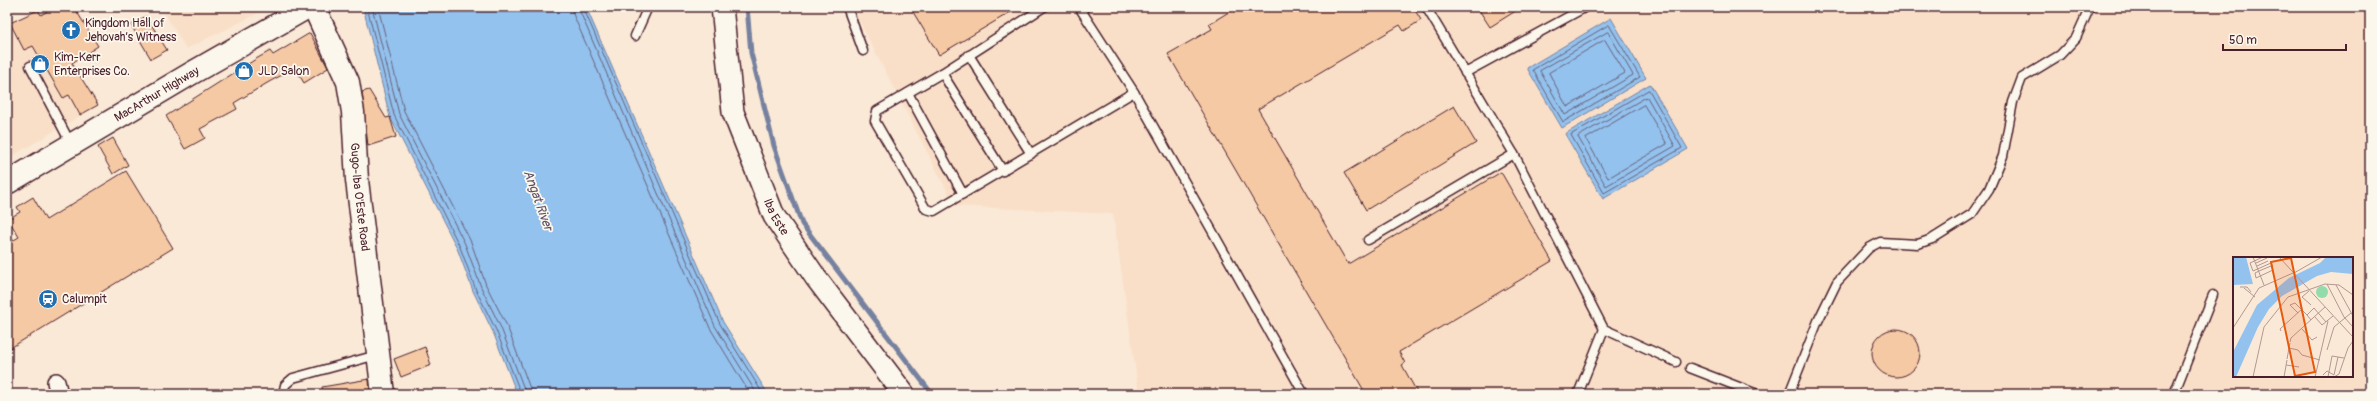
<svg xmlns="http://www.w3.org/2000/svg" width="2377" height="401" font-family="Pangolin,sans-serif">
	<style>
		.built { fill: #f9dfc8; fill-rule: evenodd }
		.water { fill: #93c2ee; stroke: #7681a0 }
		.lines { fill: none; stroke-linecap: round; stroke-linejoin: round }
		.shore { stroke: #676079; stroke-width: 1 }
		.stream { stroke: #7681a0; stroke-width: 5 }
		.building { fill: #f6c9a5; stroke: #4a1f2b }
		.service-casing { stroke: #4a1f2b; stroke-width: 11 }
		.minor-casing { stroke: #4a1f2b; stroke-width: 20 }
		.tertiary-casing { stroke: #4a1f2b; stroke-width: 24 }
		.secondary-casing { stroke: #4a1f2b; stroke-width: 25 }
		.trunk-casing { stroke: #4a1f2b; stroke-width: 25 }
		.service { stroke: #fbf7ec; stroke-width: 8 }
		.minor { stroke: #fbf7ec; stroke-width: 17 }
		.tertiary { stroke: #fbf7ec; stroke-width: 21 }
		.secondary { stroke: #fbf7ec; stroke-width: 22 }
		.trunk { stroke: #fbf7ec; stroke-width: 22 }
		.labels { text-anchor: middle; stroke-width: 3.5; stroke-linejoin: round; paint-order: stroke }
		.poi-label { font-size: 12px; fill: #4a1f2b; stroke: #fbf7ec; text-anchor: start }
		.street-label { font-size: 12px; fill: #4a1f2b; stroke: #fbf7ec }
		.water-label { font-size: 13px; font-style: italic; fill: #605066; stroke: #fbf7ec }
		.inset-road { fill: none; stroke: #b49892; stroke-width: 1 }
		.view { fill: #e8590c; fill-opacity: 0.15; stroke: #e8590c; stroke-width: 2 }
		.inset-edge { fill: none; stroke: #4a1f2b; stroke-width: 2 }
	</style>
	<rect width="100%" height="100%" fill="#fae9d7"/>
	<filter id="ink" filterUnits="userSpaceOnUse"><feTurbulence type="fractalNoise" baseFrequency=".025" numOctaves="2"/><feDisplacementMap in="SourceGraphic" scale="8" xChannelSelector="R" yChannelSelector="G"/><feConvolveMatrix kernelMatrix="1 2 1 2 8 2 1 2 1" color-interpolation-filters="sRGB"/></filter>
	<g filter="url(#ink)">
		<g class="built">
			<polygon points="161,7 271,7 186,49"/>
			<path d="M 852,7 L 2370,7 L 2370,394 L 1139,394 L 1113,214 L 955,206 ZM 2234,258 L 2352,258 L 2352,376 L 2234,376 Z"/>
			<polygon points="39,10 98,105 9,158 7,154 7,24"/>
		</g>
		<g class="water">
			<polygon points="363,7 586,7 723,322 768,394 517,394 493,332 473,291 457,248 390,117"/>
			<polygon points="1611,18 1646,78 1562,128 1527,68"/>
			<polygon points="1650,84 1688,149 1603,199 1565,134"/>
		</g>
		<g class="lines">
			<g class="shore">
				<polyline points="367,7 394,115 460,247 476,290 496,330 521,394"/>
				<polyline points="372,7 399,114 465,244 481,287 501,328 526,394"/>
				<polyline points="378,7 404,111 471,242 486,285 507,326 532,394"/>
				<polyline points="572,7 573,14 710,328 750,394"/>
				<polyline points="578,7 715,326 757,394"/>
				<polyline points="583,7 720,324 763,394"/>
				<polygon points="1609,25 1640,77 1563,122 1533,70"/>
				<polygon points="1608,32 1633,75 1565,115 1540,71"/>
				<polygon points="1605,40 1625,73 1567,107 1549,73"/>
				<polygon points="1649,90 1682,148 1604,193 1571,135"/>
				<polygon points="1647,97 1675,146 1606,186 1578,137"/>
				<polygon points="1644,105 1667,144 1608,178 1586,139"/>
			</g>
			<polyline class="stream" points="747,7 751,53 774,146 802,224 932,394"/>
		</g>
		<g class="building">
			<polygon points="54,7 74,7 98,46 72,63 98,105 80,115 69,95 63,98 33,46 24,50 10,23 38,10 41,15"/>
			<polygon points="910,7 1019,7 939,55"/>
			<polygon points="1237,7 1413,7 1421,20 1404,31 1400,25 1258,109 1348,264 1501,172 1552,261 1399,352 1405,363 1402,365 1418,394 1366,394 1168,54 1212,29 1209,24"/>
			<polygon points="1477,7 1522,7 1490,27"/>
			<polygon points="146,16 167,50 151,59 131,25"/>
			<polygon points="310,33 328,68 304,83 295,68 269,82 234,103 237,109 200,129 205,138 185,149 166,116 256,59 270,51 273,55"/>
			<polygon points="369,90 386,118 390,117 396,137 368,146 362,92"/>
			<polygon points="1454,106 1476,143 1366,210 1344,173"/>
			<polygon points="113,138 128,165 113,174 98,147"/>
			<polygon points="126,171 173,248 7,350 7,244 19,237 8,219 20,212 17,207 33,197 46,220"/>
			<circle cx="1896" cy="353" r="24"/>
			<polygon points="425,347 431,365 401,377 394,359"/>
			<polygon points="369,379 370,394 323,394 322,387"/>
		</g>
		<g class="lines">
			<defs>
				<g id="service">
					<polyline points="847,7 863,51"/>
					<polyline points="1044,7 942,73 877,111 875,121 926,209 934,211 1134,92"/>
					<polyline points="1079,7 1134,92 1304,394"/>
					<polyline points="1426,7 1514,154 1604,329 1676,362"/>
					<polyline points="635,36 648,7"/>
					<polyline points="969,55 1031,154"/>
					<polyline points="30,66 71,144"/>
					<polyline points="942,73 1003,171"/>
					<polyline points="1465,73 1586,7"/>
					<polyline points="908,93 963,194"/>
					<polyline points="1368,240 1514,154"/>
					<polyline points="1690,368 1757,394"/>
					<polyline points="283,394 285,385 293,378 377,355"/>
					<polyline points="1578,394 1604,329"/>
					<polyline points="1789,394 1818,321 1837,282 1869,248 1880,242 1918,244 1932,239 1972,214 1989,189 2003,156 2013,102 2022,78 2060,55 2076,38 2090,7"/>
					<polyline points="2174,394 2213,295"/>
				</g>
				<polyline id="minor" points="56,382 59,394"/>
				<g id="tertiary">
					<path id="s1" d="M 722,7 L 733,112 L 774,216 L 816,278 L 904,394"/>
				</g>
				<g id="secondary">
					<path id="s2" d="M 314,7 L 348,82 L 353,112 L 357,180 L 383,394"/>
				</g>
				<g id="trunk">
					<path id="s3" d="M 7,183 L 192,73 L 308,7"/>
				</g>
			</defs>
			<use href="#service" class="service-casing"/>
			<use href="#minor" class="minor-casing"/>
			<use href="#tertiary" class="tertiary-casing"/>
			<use href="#secondary" class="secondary-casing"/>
			<use href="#trunk" class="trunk-casing"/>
			<use href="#service" class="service"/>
			<use href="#minor" class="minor"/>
			<use href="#tertiary" class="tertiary"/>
			<use href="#secondary" class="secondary"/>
			<use href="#trunk" class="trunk"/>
		</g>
	</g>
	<defs>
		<symbol id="church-disc" viewBox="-11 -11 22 22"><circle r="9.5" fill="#1f6fb2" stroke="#fbf7ec"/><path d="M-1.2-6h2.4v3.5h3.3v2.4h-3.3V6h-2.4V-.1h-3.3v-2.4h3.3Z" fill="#fff"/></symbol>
		<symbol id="shop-disc" viewBox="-11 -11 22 22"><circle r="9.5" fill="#1f6fb2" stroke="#fbf7ec"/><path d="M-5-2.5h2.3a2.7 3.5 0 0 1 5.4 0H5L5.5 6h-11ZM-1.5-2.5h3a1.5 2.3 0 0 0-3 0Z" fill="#fff"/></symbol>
		<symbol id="station-disc" viewBox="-11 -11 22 22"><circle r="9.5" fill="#1f6fb2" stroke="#fbf7ec"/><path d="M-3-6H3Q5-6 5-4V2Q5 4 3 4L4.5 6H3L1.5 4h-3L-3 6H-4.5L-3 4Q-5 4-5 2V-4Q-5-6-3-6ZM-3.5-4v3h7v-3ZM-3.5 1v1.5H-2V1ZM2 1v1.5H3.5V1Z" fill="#fff"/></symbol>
	</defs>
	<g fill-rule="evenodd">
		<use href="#church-disc" x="60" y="19" width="22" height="22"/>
		<use href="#shop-disc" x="29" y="53" width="22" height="22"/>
		<use href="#shop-disc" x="233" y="60" width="22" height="22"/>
		<use href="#station-disc" x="37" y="288" width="22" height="22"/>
	</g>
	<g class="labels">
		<g class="poi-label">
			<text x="85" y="27">Kingdom Hall of<tspan x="85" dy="14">Jehovah’s Witness</tspan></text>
			<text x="54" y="61">Kim-Kerr<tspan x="54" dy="14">Enterprises Co.</tspan></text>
			<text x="258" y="75">JLD Salon</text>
			<text x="62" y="303">Calumpit</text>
		</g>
		<g class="street-label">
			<text dy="4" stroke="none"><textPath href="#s3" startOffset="174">MacArthur Highway</textPath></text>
			<text dy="4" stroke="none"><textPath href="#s2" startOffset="198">Gugo-Iba O'Este Road</textPath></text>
			<text dy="4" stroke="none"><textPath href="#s1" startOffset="219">Iba Este</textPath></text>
		</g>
		<g class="water-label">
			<text transform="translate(539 200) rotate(70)" y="5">Angat River</text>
		</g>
	</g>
	<g transform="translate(2233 257)">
		<rect width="120" height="120" fill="#fae9d7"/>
		<path d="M83 35a6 6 0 1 1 12 0a6 6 0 1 1-12 0Z" fill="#92dbab"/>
		<path d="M 0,0 L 13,0 L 20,27 L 0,28 ZM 93,0 L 120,0 L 120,17 L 98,15 L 84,19 L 49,39 L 36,52 L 25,70 L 3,120 L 0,120 L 0,95 L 24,48 L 56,21 L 87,6 Z" fill="#93c2ee"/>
		<path class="inset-road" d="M 20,0 L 31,28M 30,0 L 17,6 L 20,14 L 38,6M 46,0 L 120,80M 23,6 L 34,1M 24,9 L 35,4M 38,9 L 40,13 L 23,21 L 22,16 L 26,14 L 38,9 L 40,8M 61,16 L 89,0M 94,27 L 111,60 L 120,70M 103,28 L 120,59M 7,30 L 14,30 L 18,35M 11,31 L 22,40M 76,34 L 69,40 L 78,48M 62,46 L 57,48 L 65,56M 62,46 L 74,58M 82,60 L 89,68 L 100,59M 78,63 L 74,58 L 81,51 L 93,65M 0,71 L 26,31 L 60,16M 69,72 L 79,83 L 84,80M 48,74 L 47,72 L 69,52M 57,85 L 58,81 L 92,50M 56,91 L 65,93 L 69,98 L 87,103M 94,93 L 101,70 L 118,56M 54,102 L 57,86M 53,108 L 66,110M 90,118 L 94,114 L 101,118 L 105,100M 20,120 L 31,70 L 55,40 L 92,27 L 106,28 L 120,38M 51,120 L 54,103M 82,120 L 95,64M 95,120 L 99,99 L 111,101M 101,120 L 106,117 L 115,91 L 120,84"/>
		<path class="view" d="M 58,1 L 82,115 L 62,119 L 38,5 Z"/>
		<rect width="120" height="120" class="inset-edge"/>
	</g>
	<rect width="2377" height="401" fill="none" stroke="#fbf7ec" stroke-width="24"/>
	<rect x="12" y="12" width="2353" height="377" fill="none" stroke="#4a1f2b" stroke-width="1.5" filter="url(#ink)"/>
	<path d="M2223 44v6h123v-6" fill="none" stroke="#4a1f2b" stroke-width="2"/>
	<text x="2229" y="44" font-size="12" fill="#4a1f2b" stroke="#fbf7ec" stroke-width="3" paint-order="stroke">50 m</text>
</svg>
